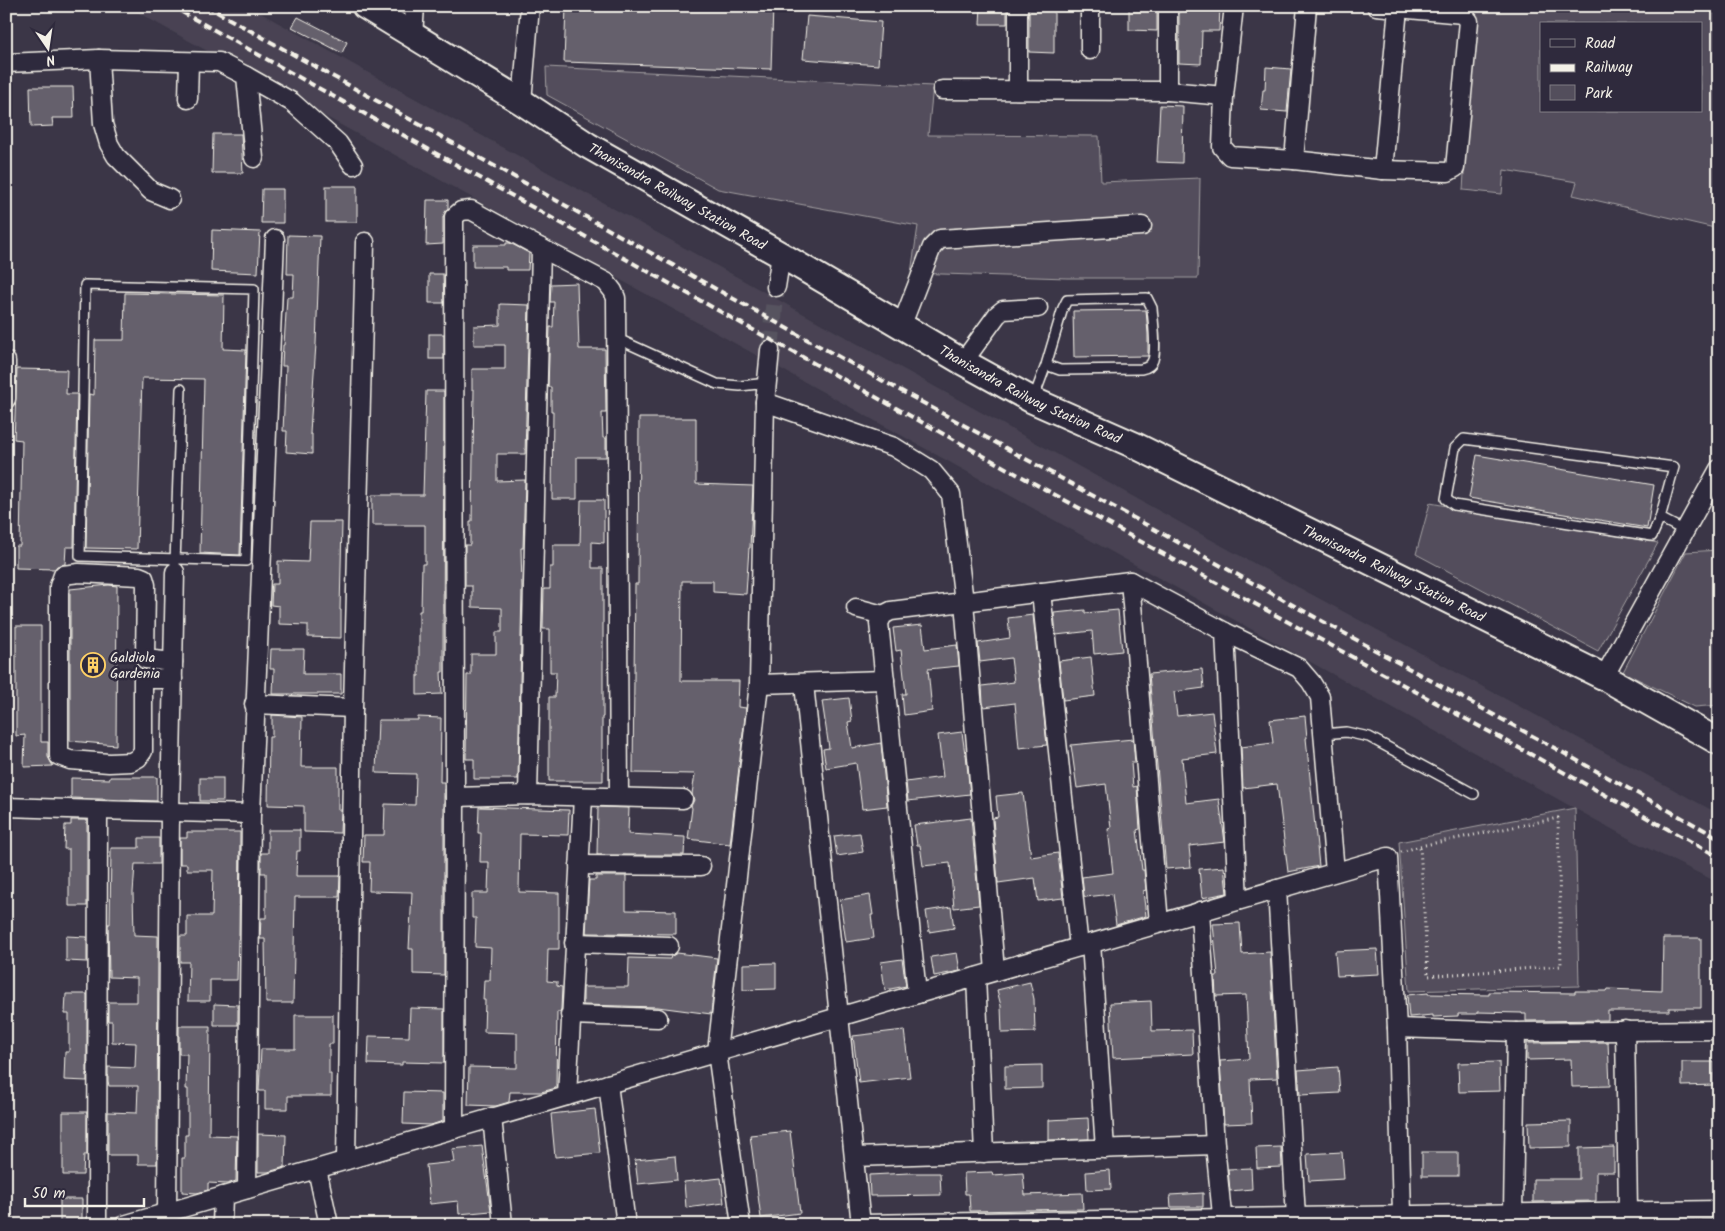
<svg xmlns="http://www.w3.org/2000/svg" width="1725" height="1231" font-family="Kalam,sans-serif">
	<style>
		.built { fill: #484352 }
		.green { fill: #534e5c; stroke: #a4a0a2; fill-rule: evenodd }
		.building { fill: #65616c; stroke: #f4f1e8 }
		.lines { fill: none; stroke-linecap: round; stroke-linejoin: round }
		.street-tunnel { stroke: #57525f; stroke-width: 18; stroke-dasharray: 18 9; stroke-linecap: butt }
		.lane-casing { stroke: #f4f1e8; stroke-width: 12 }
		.street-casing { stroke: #f4f1e8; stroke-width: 21 }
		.secondary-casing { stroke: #f4f1e8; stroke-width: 29 }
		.path { stroke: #f4f1e8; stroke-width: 3; stroke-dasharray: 1 4; stroke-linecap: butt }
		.lane { stroke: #2f2a3d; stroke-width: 9 }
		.street { stroke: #2f2a3d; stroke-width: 18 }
		.secondary { stroke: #2f2a3d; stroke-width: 25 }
		.rail { stroke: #f4f1e8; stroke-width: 4; stroke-dasharray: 8 4; stroke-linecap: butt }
		.labels { text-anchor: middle; stroke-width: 5; stroke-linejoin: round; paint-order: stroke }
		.street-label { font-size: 14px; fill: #f4f1e8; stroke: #2f2a3d }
		.poi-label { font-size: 14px; fill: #f4f1e8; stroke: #2f2a3d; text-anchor: start }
	</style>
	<rect width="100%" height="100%" fill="#3b3647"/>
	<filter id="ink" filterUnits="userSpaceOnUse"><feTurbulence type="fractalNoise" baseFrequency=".02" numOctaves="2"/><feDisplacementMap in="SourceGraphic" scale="10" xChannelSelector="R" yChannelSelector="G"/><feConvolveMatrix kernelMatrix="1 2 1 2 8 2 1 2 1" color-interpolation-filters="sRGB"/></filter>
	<g filter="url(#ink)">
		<polygon class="built" points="126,6 248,6 1235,553 1719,814 1719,883 1639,844"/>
		<g class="green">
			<path d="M 1449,6 L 1719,6 L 1719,229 L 1573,195 L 1577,182 L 1504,170 L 1502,194 L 1463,190 L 1474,12 ZM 1541,24 L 1701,24 L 1701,111 L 1541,111 Z"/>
			<polygon points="546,67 933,86 928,135 1099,136 1101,182 1200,178 1198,278 1067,278 911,273 918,226 718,189 547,95"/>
			<polygon points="1430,503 1658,543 1598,651 1416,554"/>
			<polygon points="1719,550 1719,705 1695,707 1623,672 1686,552"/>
			<polygon points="1575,808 1579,986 1409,991 1399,842"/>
		</g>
		<g class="building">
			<polygon points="566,6 773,6 771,69 564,62"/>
			<polygon points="981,6 1007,6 1007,24 980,24"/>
			<polygon points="1029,6 1054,6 1054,53 1029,52"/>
			<polygon points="1179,6 1220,6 1219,31 1202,31 1201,64 1179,63"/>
			<polygon points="1129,7 1157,8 1157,31 1129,30"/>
			<polygon points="807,16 881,22 878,65 803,59"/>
			<polygon points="298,17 347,42 342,53 292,27"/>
			<polygon points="1266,67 1291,69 1287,112 1261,110 1263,90 1265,90"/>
			<polygon points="30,87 73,87 74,118 52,118 53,126 31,127"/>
			<polygon points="1160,105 1183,106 1182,163 1157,162"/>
			<polygon points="213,134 241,134 243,173 212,173"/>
			<rect x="326" y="186" width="31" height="36"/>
			<polygon points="262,189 283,189 283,223 261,223"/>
			<polygon points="427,200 448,200 448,208 443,217 443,244 426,245"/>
			<polygon points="212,230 260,232 258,273 211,271"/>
			<polygon points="288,235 320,236 316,344 311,416 310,434 312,434 312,454 286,452 287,431 283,431 286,366 282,366 283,345 284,345 287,297 293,297 294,274 287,274"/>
			<polygon points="506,243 510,243 529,253 528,270 506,270 506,267 473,267 473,245 506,245"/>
			<polygon points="429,274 443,274 444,303 429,303"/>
			<polygon points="577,283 579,349 605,349 606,413 602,413 603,438 606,438 606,457 577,457 577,499 552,499 553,411 551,411 551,387 548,387 550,327 553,327 554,302 550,302 551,284"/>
			<polygon points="125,293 224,295 223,349 246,350 240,555 200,553 204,379 142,378 137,549 86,548 89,394 94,395 95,340 124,340"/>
			<polygon points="500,304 529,305 525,454 497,454 497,481 525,480 523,548 521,548 522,588 518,779 474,779 474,759 466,759 467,675 471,675 471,654 496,654 496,632 502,632 502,608 472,607 472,586 465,586 465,545 470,545 470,521 472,521 474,390 472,390 472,369 505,369 505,345 474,345 474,326 500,325"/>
			<polygon points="1146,310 1148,334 1148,356 1074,357 1073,311"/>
			<rect x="429" y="334" width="15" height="25"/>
			<polygon points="17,369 67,370 66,394 77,394 74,547 66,547 65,564 57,566 55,569 16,568 16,546 20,546 22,440 14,439"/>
			<polygon points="426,391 444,391 443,672 441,672 442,694 417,695 417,676 419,676 419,611 421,611 422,564 425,564 425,525 372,525 372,495 423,495"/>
			<polygon points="639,418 696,418 696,484 753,486 750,548 749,548 746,594 713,592 713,581 682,581 681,681 739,681 738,707 746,708 730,844 688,839 692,808 691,806 694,800 692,794 695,774 633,773 635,584 638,584"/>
			<polygon points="1477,455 1654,485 1647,528 1469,498"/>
			<polygon points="581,500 604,500 604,543 592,542 592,568 603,568 603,717 602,717 602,761 603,761 603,781 549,781 549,697 555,697 556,672 550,672 550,629 543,629 544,589 550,589 550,567 553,567 553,545 580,545"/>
			<polygon points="310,522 342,522 340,610 341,610 341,638 308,637 308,625 279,624 279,606 271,605 272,584 278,584 278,561 308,562"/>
			<polygon points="109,585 117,586 116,745 70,741 70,589"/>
			<polygon points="1085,610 1085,613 1118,610 1122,651 1094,654 1092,631 1056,635 1054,613"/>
			<polygon points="1033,615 1047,745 1019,748 1015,703 984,707 983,702 982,686 1014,682 1011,658 980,662 978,643 1010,638 1008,618"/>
			<polygon points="922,625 925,649 957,645 959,666 928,669 932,711 904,715 902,694 906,694 901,650 896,651 893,628"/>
			<polygon points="16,626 41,626 41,742 48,742 48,757 53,766 24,767 25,735 16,736"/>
			<polygon points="271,649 304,649 303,674 341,674 341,694 273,694 274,669 270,669"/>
			<polygon points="1091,657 1095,696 1063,700 1059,661"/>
			<polygon points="1202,669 1204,688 1174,692 1177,716 1212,712 1217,754 1182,758 1186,803 1219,799 1225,842 1189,846 1191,867 1166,869 1149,674"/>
			<polygon points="849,698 852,721 848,722 852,748 881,743 887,806 862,809 856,763 826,768 823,749 829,748 822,701"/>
			<polygon points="272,715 302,717 301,767 338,767 338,810 341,810 340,833 304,832 304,806 268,805 269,737 272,737"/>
			<polygon points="1305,716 1307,738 1306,738 1319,866 1288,872 1277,784 1243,788 1241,747 1273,743 1270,720"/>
			<polygon points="418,717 441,718 440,782 444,782 444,975 413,974 413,949 409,949 412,892 369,891 370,862 363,862 364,835 384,835 385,804 415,805 416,774 376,773 378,720 418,720"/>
			<polygon points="962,732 965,754 966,754 970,794 908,801 906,782 943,777 938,735"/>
			<polygon points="1133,739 1135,763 1131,763 1133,787 1137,786 1140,829 1137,830 1142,870 1144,870 1146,890 1143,891 1146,916 1116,925 1112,894 1086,897 1084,896 1082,877 1113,873 1108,829 1111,828 1106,784 1077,788 1071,745"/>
			<polygon points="110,777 157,777 157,801 71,798 71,778 110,779"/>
			<rect x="200" y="778" width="23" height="23"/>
			<polygon points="1023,793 1031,857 1058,853 1063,898 1038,901 1035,878 998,883 993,818 998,817 996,796"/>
			<polygon points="479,807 569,810 568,835 520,834 519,892 559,893 559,949 548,949 547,981 557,982 557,986 562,987 561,1009 560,1012 557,1012 556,1088 541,1092 510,1092 509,1102 496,1106 468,1105 469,1067 517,1068 517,1033 484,1032 485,1000 483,1000 484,980 490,980 491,948 475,947 476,918 472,918 472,893 488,893 489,862 480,862 481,833 478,833"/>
			<polygon points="598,807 629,808 628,834 685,837 684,855 597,855"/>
			<polygon points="971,818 979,905 954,908 950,863 923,866 920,845 917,845 914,825"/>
			<polygon points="71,820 87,820 87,906 69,906 69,849 64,849 65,825 71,825"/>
			<polygon points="268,830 300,830 300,851 297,851 296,876 340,876 339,897 295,897 293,1003 266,1003 265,939 260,939 261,918 266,918 266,873 261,873 261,853 268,853"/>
			<polygon points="187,832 240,832 239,939 238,939 237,980 210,980 210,1001 188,1001 189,962 180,962 180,936 187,936 187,916 212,916 213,870 187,870 187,864 180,864 180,838 187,838"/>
			<polygon points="860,833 863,852 837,856 834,836"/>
			<polygon points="139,838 159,838 159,864 135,864 133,893 134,935 158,936 157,1164 138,1164 138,1155 108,1155 108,1112 137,1113 138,1086 109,1086 108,1081 108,1067 135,1068 136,1043 112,1042 112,1021 108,1021 108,1002 137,1002 137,978 109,977 108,924 110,924 111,848 139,848"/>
			<polygon points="1224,867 1227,893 1202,898 1199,869"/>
			<polygon points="596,876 626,876 626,910 676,911 676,934 586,933 589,880 596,880"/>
			<polygon points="870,895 873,915 871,915 874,938 846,942 840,900"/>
			<polygon points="951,907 954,928 929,932 926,911"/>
			<polygon points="1240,923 1242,954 1270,952 1277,1078 1250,1079 1252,1123 1224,1124 1220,1061 1249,1059 1247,1016 1246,995 1216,996 1215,976 1218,976 1213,924"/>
			<polygon points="66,936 87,937 87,962 66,961"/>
			<polygon points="1663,938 1701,938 1701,1008 1669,1008 1669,1011 1608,1011 1608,1020 1526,1021 1526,1014 1522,1014 1522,1013 1477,1012 1477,1014 1458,1014 1458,1016 1433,1017 1433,1015 1409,1017 1407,995 1428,993 1428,994 1489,995 1489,992 1575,993 1575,991 1607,991 1608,989 1662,991"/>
			<polygon points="1377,949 1379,974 1337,976 1335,951"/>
			<polygon points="677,953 717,958 711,1014 658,1007 583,1005 583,987 628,987 629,958 670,959 671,956"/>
			<polygon points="957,953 960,971 934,976 931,957"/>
			<polygon points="902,959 906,986 885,990 881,962"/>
			<polygon points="776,963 776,989 743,990 743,964"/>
			<polygon points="1030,982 1034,999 1035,1032 1002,1033 1001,1006 997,990"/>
			<polygon points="66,994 87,994 87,1081 64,1080 65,1052 69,1052 69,1014 65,1014"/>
			<polygon points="1151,1001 1152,1031 1192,1030 1193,1054 1113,1058 1110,1003"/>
			<polygon points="214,1004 238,1005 238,1025 214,1025"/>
			<polygon points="410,1008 444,1009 444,1063 402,1062 402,1065 368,1064 369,1036 409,1037"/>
			<polygon points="295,1015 333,1015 333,1044 329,1044 329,1074 331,1074 331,1096 288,1096 288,1109 265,1109 265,1091 259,1091 261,1049 295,1049"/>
			<polygon points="179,1026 210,1026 209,1135 237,1136 236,1181 227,1184 208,1183 208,1190 197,1193 182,1192 182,1158 185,1158 185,1135 188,1135 188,1089 186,1089 187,1054 179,1054"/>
			<polygon points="904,1030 910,1077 859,1083 853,1036"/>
			<polygon points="1608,1042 1610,1086 1572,1087 1571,1059 1527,1060 1527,1043"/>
			<polygon points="1499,1062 1500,1091 1459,1092 1458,1063"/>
			<polygon points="1682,1062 1714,1062 1714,1085 1682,1086"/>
			<polygon points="1042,1065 1042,1088 1005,1089 1005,1066"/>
			<polygon points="1338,1067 1340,1093 1300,1095 1298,1070"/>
			<polygon points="404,1092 443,1093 443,1121 431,1125 403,1124"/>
			<polygon points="595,1109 600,1153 555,1157 551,1114"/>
			<polygon points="63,1112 87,1112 87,1155 84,1155 83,1175 63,1175"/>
			<polygon points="1088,1118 1089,1139 1049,1140 1049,1120"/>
			<polygon points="1571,1121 1571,1147 1529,1148 1528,1122"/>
			<polygon points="790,1131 800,1213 761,1218 750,1135"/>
			<polygon points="258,1134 286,1135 285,1167 268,1172 258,1172"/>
			<polygon points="482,1146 491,1211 459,1214 458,1201 430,1204 426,1165 454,1162 452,1149"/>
			<polygon points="1281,1147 1282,1167 1257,1168 1256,1148"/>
			<polygon points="1614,1147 1614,1172 1596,1172 1596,1201 1533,1202 1533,1179 1579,1179 1579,1148"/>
			<polygon points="1342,1152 1344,1179 1309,1181 1307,1154"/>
			<rect x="1422" y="1152" width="36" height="24"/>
			<polygon points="675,1156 677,1180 638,1184 635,1160"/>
			<polygon points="1251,1168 1252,1189 1230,1191 1228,1169"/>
			<polygon points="1110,1170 1111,1189 1087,1190 1086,1172"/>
			<polygon points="992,1172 993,1175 1023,1173 1025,1195 1082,1193 1083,1209 970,1211 969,1194 965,1194 964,1173"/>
			<polygon points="909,1173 940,1173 941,1195 870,1196 869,1175"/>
			<polygon points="721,1178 724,1203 686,1208 684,1182"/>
			<polygon points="1203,1193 1203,1207 1171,1207 1170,1195"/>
			<rect x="60" y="1199" width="22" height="26"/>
		</g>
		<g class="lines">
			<polyline class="street-tunnel" points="770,350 776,287"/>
			<defs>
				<g id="lane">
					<polygon points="85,285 254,289 246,561 80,556"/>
					<polyline points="616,338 717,384 740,386 767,383"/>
					<path d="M 1033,400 L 1046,365 L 1063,308 L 1067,300 L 1147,298 L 1152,308 C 1153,322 1157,347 1153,360 C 1151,366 1147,368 1141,369 L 1060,370 L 1046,365"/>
					<polyline points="1660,518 1674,467 1464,439 1455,448 1446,499 1454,505 1652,536 1660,518 1685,531"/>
					<polyline points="175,563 181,389"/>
					<polyline points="1323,734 1346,732 1369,737 1474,794"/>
				</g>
				<g id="street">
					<polyline points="1018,6 1018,90"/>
					<polyline points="1234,6 1224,96 1222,147 1230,156 1294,160 1383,170 1448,172 1455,168 1469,21 1463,14 1376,6"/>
					<polyline points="413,36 415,6"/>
					<polyline points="1090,50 1090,6"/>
					<polyline points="99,59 103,124 109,144 116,156 151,191 170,199"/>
					<polyline points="6,63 99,59 219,62 246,76 254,158"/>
					<polyline points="246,76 292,102 338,143 353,165"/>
					<polyline points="942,90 1168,91 1224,96"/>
					<polyline points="1168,91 1168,6"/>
					<polyline points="188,99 189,62"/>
					<polyline points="522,102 530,6"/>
					<polyline points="1294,160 1307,6"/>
					<polyline points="1383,170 1398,8"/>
					<polyline points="541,248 606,282 613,291 616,298 619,797"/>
					<polyline points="776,287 781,255"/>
					<polyline points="901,327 932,247 940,239 1142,226"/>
					<polyline points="6,361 6,399"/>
					<polyline points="963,362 997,315 1003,310 1038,308"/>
					<polyline points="765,402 894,447 931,470 951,494 964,602 995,971"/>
					<polyline points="1130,581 1159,923"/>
					<polyline points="1041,592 1079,947"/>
					<polyline points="856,608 883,615"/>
					<polyline points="1225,632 1238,900"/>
					<polyline points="1604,677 1719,469"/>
					<polyline points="173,679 143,679 143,751 138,758 131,762 109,763 70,760 59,756 59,586 63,575 79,573 139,576 144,578 146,585 145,659 173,662"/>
					<polyline points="759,684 885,680"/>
					<polyline points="804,684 861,1225"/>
					<polyline points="254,704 353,708"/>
					<polyline points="455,797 528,795 683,799"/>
					<polyline points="6,807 98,810 97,1225"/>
					<polyline points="98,810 251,814"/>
					<polyline points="579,865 701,866"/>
					<polyline points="1277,889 1296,1217"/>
					<polyline points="1200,911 1215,1145 1223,1225"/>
					<polyline points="574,943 669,946"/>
					<polyline points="1091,943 1105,1149"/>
					<polyline points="976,977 984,1153"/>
					<polyline points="917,994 879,623 883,615 891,611 1130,581 1225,632 1299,668 1311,682 1320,697 1335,872"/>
					<polyline points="570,1015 658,1018"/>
					<polyline points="1397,1028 1516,1032 1719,1030"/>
					<polyline points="1625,1030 1628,1211"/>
					<polyline points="608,1084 626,1225"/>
					<polyline points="567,1096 583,797"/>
					<polyline points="492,1117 503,1225"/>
					<polyline points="454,1129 455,797 454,217 461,211 471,210 541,248 528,795"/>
					<polyline points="855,1157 1215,1145"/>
					<polyline points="346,1160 353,708 365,242"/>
					<polyline points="317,1169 329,1225"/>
					<polyline points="247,1189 251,814 275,239"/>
					<polyline points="1513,1211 1516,1032"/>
					<polyline points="167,1212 170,811 175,572"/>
					<path d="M 861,1224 C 1147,1218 1433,1213 1719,1210"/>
					<polyline points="124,1225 1388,857 1397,1028 1402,1214"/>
					<polyline points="222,1225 223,1196"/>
					<polyline points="741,1225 717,1052 759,684 765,402 770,350"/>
				</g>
				<g id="secondary">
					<path id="s1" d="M 365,6 L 522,102 L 587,145 L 781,255 L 963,362 L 1032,400 L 1134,445 L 1604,677 L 1719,742"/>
				</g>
			</defs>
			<use href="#lane" class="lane-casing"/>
			<use href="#street" class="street-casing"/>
			<use href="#secondary" class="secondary-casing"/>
			<polyline class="path" points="1401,852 1420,846 1558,818 1561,966 1428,976 1420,846"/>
			<use href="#lane" class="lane"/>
			<use href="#street" class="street"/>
			<use href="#secondary" class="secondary"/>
			<g class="rail">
				<polyline points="171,6 773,341 1719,857"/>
				<polyline points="206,6 788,329 1719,838"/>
			</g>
		</g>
	</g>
	<defs>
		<symbol id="building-ring" viewBox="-11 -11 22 22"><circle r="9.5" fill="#2f2a3d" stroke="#ffd166" stroke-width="1.5"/><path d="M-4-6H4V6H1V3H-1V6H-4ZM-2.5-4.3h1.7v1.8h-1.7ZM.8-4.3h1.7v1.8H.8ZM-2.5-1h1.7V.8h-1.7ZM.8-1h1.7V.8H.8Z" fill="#ffd166"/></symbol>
	</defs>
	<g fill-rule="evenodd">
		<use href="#building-ring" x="79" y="651" width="28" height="28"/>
	</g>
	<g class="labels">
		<g class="street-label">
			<text dy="5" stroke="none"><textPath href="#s1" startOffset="366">Thanisandra Railway Station Road</textPath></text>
			<text dy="5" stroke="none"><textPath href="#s1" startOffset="771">Thanisandra Railway Station Road</textPath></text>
			<text dy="5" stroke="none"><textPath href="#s1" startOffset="1176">Thanisandra Railway Station Road</textPath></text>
		</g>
		<g class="poi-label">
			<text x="110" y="662">Galdiola<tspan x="110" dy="16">Gardenia</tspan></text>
		</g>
	</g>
	<rect width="1725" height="1231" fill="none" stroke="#2f2a3d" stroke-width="25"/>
	<rect x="12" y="12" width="1700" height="1206" fill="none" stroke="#f4f1e8" stroke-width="2" filter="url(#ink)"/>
	<rect x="1540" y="22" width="162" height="90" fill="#2f2a3d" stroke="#7e7a81"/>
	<rect x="1550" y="39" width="25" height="8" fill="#2f2a3d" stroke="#7e7a81"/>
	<text x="1585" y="48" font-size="15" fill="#f4f1e8">Road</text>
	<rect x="1550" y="64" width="25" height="8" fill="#f4f1e8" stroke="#7e7a81"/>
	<text x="1585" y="72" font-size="15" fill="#f4f1e8">Railway</text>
	<rect x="1550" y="85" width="25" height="15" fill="#534e5c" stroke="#7e7a81"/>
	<text x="1585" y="98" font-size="15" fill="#f4f1e8">Park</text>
	<g transform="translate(48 48) rotate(167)" stroke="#2f2a3d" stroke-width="4" paint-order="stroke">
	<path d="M0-4L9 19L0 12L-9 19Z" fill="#f4f1e8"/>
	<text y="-8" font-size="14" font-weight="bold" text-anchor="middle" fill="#f4f1e8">N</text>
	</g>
	<path d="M25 1198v8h119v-8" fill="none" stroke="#f4f1e8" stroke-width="2.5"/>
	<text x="32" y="1198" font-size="15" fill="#f4f1e8" stroke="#2f2a3d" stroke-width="4" paint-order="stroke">50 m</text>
</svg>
